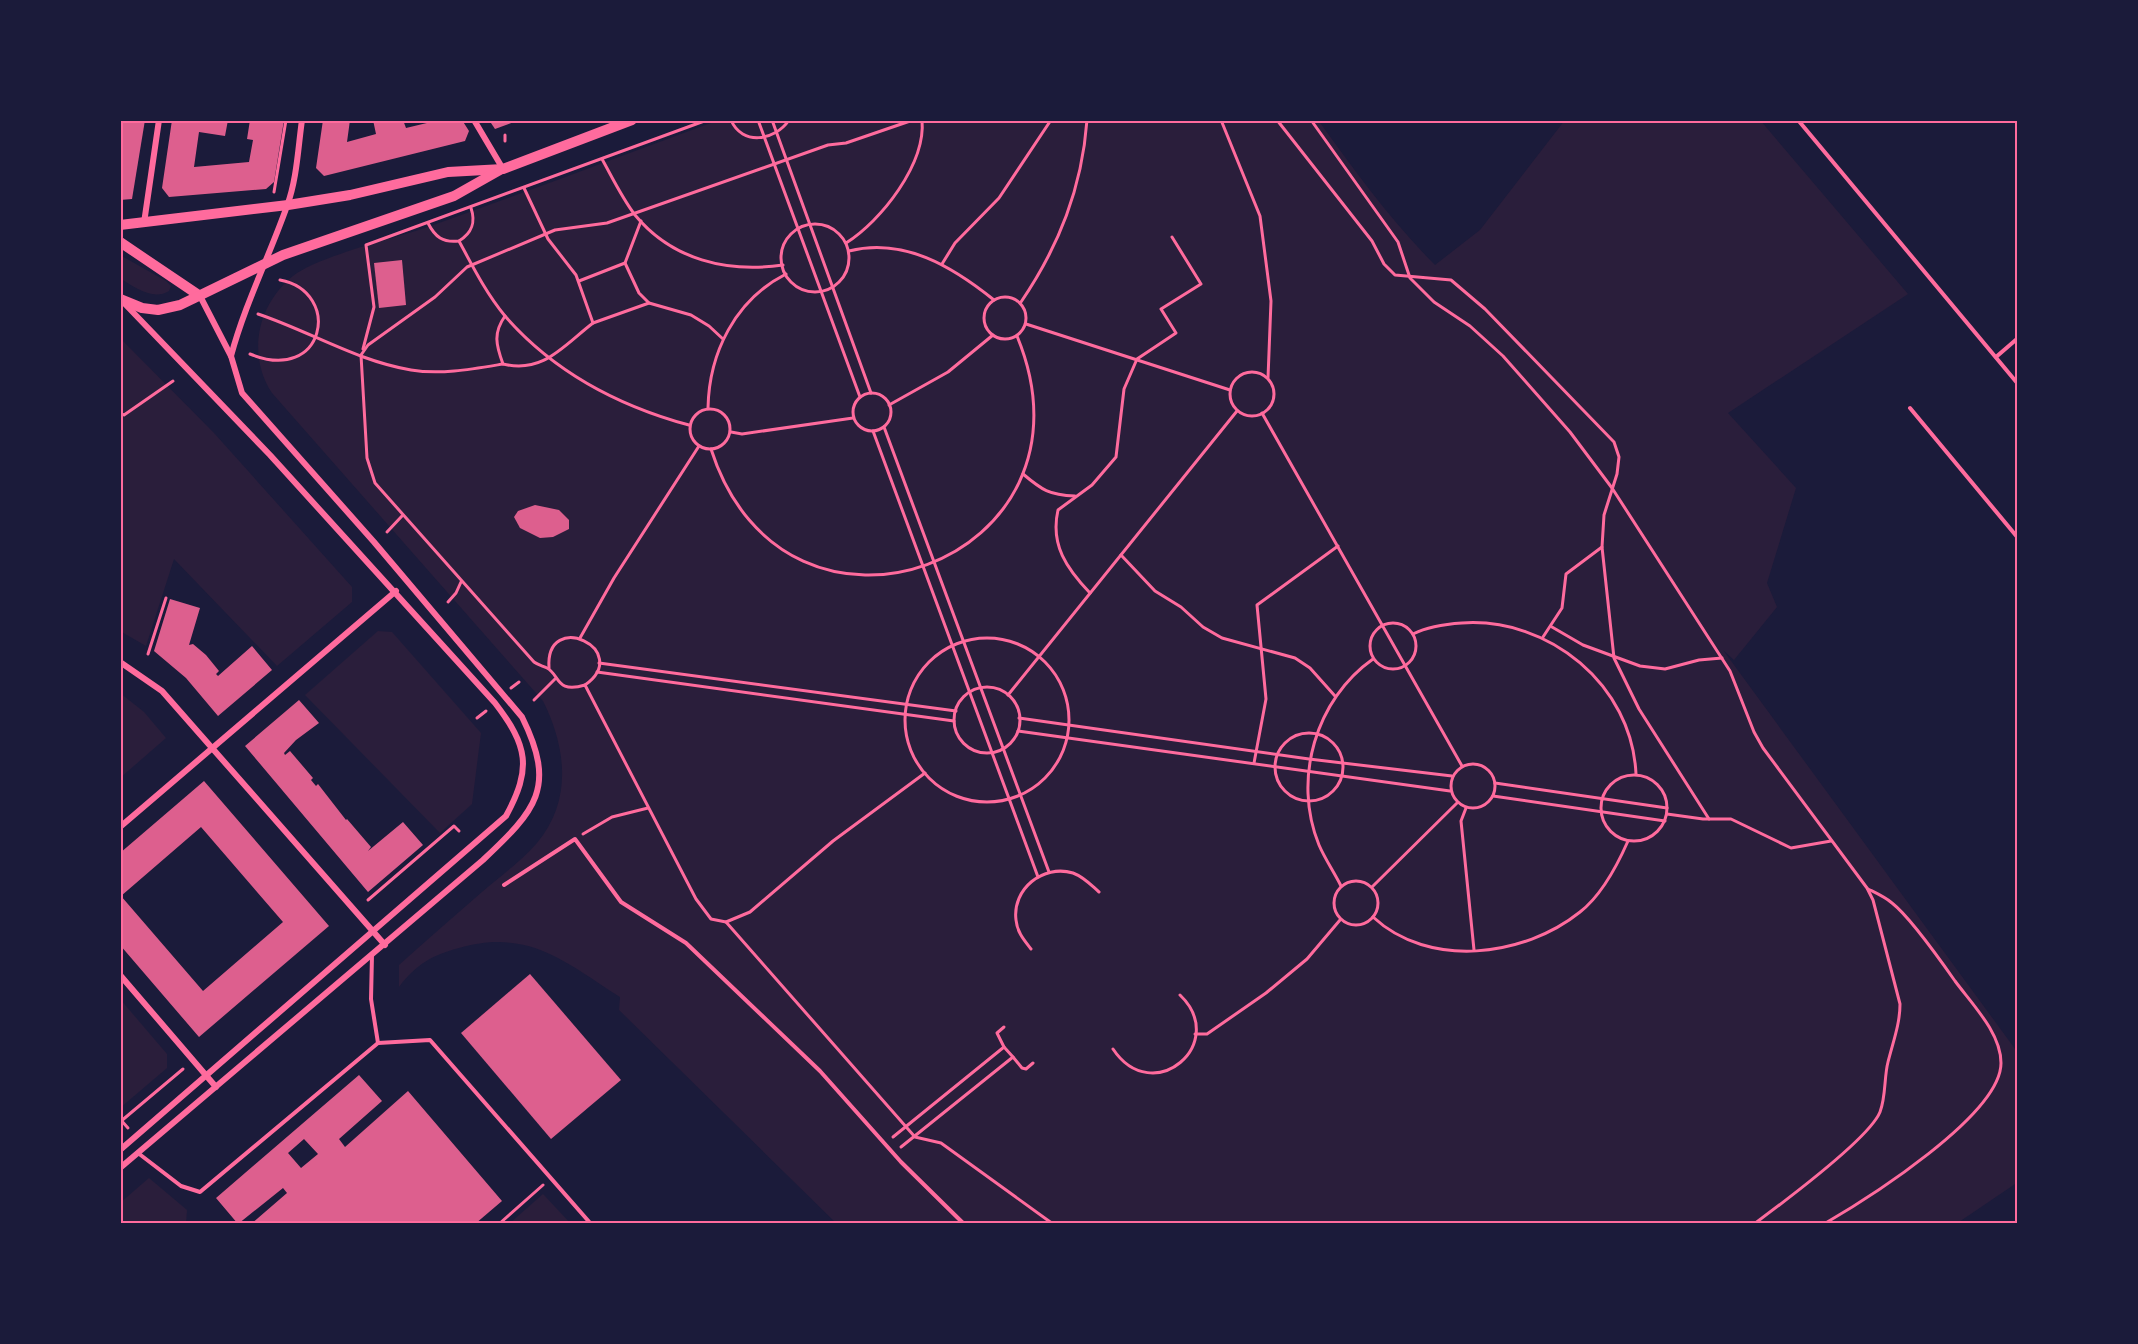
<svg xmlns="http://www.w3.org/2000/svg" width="2138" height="1344" font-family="'Playfair Display',serif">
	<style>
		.green { fill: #2a1e3b }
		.building { fill: #dd5f8e; fill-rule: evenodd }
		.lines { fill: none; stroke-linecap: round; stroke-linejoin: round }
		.path { stroke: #ff6b9d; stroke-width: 3 }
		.service { stroke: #ff6b9d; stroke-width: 4 }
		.minor { stroke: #ff6b9d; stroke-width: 6 }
		.secondary { stroke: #ff6b9d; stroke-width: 10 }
		.neatline { fill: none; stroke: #ff6b9d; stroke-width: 2 }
	</style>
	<rect width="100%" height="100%" fill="#1b1b3a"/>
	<g class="green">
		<path d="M 719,120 L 1318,120 C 1355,171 1391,221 1435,265 L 1480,230 L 1565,120 L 1760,120 L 1908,294 L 1728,413 L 1796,488 L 1767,583 L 1777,607 L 1734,660 L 1723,650 L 2018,1053 L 2018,1182 L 1956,1224 L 837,1224 L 619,1010 L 620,997 C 565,962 529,928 459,948 C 433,955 416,964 399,987 L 399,965 C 426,941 454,916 482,892 C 500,877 521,861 537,843 C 573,800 566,747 543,701 L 272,393 C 247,355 257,305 293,276 C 319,256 392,239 425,228 C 524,193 621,156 719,120 Z"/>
		<path d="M 120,255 L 166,281 L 171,286 L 169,291 C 153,301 134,287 120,278 Z"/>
		<polygon points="120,338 214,433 352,587 352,602 277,666 174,559 146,646 120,631"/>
		<polygon points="378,631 392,632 481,733 472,804 440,833 305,695"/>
		<polygon points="120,693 144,712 166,738 120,778"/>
		<polygon points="120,999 167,1054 167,1068 120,1108"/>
		<polygon points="149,1178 187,1210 186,1224 120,1224 120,1203"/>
		<polygon points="543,1194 571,1224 509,1224"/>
	</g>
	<g class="building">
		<polygon points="120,120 145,120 132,199 120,200"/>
		<polygon points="172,120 228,120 225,136 199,132 194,167 249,162 253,140 247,139 250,120 284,120 274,182 266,189 169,197 162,188"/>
		<polygon points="323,120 350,120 347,142 376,134 373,120 403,120 406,128 431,122 430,120 462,120 469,131 465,141 324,176 316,168"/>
		<polygon points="489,120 519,120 495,129"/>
		<polygon points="402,260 406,305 379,308 374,263"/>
		<polygon points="535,505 559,510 569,520 569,529 553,537 540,538 520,528 514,517 518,511"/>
		<polygon points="170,599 200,608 189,645 193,644 206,655 219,671 216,674 218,676 252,646 272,670 218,716 186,678 154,651"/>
		<polygon points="299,700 319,723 296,740 284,753 285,755 290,751 313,778 311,780 316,786 318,784 346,820 347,819 371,847 368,851 403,822 423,845 368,892 245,746"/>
		<path d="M 204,781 L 329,926 L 199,1037 L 120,945 L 120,853 ZM 201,827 L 283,922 L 203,991 L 121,896 Z"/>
		<polygon points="530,974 621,1080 551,1139 461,1033"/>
		<path d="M 359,1075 L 382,1101 L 339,1139 L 345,1147 L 408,1091 L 502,1201 L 475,1224 L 251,1224 L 287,1193 L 283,1188 L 238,1224 L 216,1198 ZM 304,1139 L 318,1154 L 301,1168 L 288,1153 Z"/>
	</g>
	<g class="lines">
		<g class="path">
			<path d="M 731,120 C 742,146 775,141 789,120"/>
			<polyline points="758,120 860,397"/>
			<polyline points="772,120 871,393"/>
			<path d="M 913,120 L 846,143 L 828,145 L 607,223 L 555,230 L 467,267 L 435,297 L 368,345 L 361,355 L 367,458 L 375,483 L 534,662 C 538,665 543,666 547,668 C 560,675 556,694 585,685 L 696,899 L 711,919 L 726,922 L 750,912 L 833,841 L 925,773"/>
			<polyline points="1221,120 1260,216 1271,301 1268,378"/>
			<polyline points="1277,120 1372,241 1384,264 1395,275 1451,280 1485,309 1614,442 1619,457 1617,474 1604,515 1602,547 1614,658 1639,709 1709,819"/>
			<path d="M 1311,120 L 1398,242 L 1410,278 L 1434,302 L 1470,326 L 1503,356 L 1570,432 L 1612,488 L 1730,671 L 1754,732 L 1763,748 L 1867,888 L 1873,900 L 1900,1004 C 1900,1024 1893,1042 1888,1062 C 1884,1077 1886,1097 1880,1112 C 1869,1139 1781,1204 1754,1224"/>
			<polyline points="505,135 505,141"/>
			<path d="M 602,159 C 612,177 622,198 635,215 C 672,260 727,273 783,265"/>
			<polyline points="274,192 286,120"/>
			<path d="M 428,223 C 435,237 443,243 459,241 C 472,233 476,223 471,208"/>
			<circle cx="815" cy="258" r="34"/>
			<path d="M 459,241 C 473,267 486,293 505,316 C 553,371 619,406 689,425"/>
			<path d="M 846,243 C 881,221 926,164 922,120"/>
			<path d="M 849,251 C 904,237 953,267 994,300"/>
			<polyline points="625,263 639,293 649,303 691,315 709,326 723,339"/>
			<polyline points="942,264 955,243 999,198 1051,120"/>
			<polyline points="579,281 625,263 641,221"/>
			<circle cx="1005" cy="318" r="21"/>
			<path d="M 1021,302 C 1059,246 1082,188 1087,120"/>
			<path d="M 258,314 C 309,331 357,361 411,370 C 441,375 473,369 503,364"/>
			<path d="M 505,316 C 493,333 496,345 503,364 C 543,374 563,346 593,323 L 576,275 L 548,239 L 524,188"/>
			<polyline points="593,323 649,303"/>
			<polyline points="1026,324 1230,390"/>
			<polyline points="363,349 374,307 366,245 707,120"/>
			<path d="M 250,354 C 325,385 343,292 280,280"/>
			<circle cx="1252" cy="394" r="22"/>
			<circle cx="872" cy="412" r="19"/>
			<polyline points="889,405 948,372 993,335"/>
			<path d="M 708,408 C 709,353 735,300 786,274"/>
			<circle cx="710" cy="429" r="20"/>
			<polyline points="120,413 124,415 173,381"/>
			<polyline points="1262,413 1462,766"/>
			<polyline points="884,427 1049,872"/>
			<polyline points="873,431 1038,877"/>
			<polyline points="731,432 742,434 853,418"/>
			<path d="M 711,449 C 785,681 1111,563 1017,336"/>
			<path d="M 1023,474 C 1042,490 1049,495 1075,496"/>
			<polyline points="387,532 402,516"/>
			<polyline points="1121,555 1155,591 1181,607 1203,627 1222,638 1295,658 1310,668 1335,696"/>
			<path d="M 1090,593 C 1067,569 1050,545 1058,510 L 1092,485 L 1116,457 L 1124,389 L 1137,359 L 1176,333 L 1161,309 L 1201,284 L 1172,237"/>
			<polyline points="448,602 456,593 461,582"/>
			<circle cx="1393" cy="646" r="23"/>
			<polyline points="1552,627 1583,645 1640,666 1665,669 1699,660 1722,658"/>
			<path d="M 1413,634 C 1427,627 1446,624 1462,623 C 1549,617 1632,685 1636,774"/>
			<polyline points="1543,637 1562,608 1566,574 1602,547"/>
			<polyline points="580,638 614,578 699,446"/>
			<circle cx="987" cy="720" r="82"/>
			<polyline points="148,654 166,598"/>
			<polyline points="599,663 956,711"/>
			<path d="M 549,668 C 545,608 634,650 585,685"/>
			<polyline points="597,672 954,721"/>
			<circle cx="987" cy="720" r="33"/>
			<polyline points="511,688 519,682"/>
			<polyline points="1008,695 1237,411"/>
			<polyline points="534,700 555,679"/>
			<polyline points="477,718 486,711"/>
			<polyline points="1019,718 1309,759 1452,776"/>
			<polyline points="1018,731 1450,791"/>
			<circle cx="1309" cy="767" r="34"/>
			<polyline points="1254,763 1266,699 1257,605 1338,546"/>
			<circle cx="1473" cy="786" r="22"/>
			<circle cx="1634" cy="808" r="33"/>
			<polyline points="1495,783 1667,808"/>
			<polyline points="1493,796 1665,821"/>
			<polyline points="1466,808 1461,821 1474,950"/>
			<polyline points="1667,814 1703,819 1731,819 1791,848 1831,841"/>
			<polyline points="583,834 612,817 648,808"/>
			<circle cx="1356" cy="903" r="22"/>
			<path d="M 1341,886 C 1334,872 1325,859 1319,845 C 1292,779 1316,699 1373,659"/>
			<polyline points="1372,887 1457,803"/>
			<polyline points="368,900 454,826 459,831"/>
			<path d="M 1373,917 C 1429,969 1524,957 1580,912 C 1602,895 1617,866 1628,841"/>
			<polyline points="726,922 915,1137 941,1143 1053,1224"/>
			<path d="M 1031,949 C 1024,940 1017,932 1016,920 C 1012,889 1043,864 1073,873 C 1084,877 1091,885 1099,892"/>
			<polyline points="1195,1034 1207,1034 1266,993 1307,959 1340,920"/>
			<polyline points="1004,1047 997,1033 1004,1027"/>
			<path d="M 1113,1049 C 1153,1109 1230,1043 1180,995"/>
			<polyline points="1013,1057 1022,1068 1026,1069 1033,1063"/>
			<polyline points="120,1119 128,1128"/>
			<polyline points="120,1122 183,1069"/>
			<polyline points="893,1137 1004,1047 1013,1057 901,1147"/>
			<polyline points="499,1224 543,1185"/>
			<path d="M 1824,1224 C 1867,1199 2001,1115 2001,1063 C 2001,1033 1972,1004 1955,981 C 1941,961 1910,917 1892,903 C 1885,897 1876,893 1868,889"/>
		</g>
		<g class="service">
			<polyline points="1798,120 2018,384"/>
			<polyline points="1996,357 2018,338"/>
			<polyline points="1910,408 2018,538"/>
			<polyline points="504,885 575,839 621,902 686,943 820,1071 901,1162 964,1224"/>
			<polyline points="372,955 371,999 378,1043"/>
			<polyline points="138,1153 181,1186 200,1192 378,1043 430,1040 591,1224"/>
			<polyline points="614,1224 621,1224"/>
		</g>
		<g class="minor">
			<polyline points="474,120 503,169"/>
			<polyline points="144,223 159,120"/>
			<path d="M 231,356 C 245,304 269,257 287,206 C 297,179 298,148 302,120"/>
			<polyline points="120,662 162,691 385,945"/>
			<polyline points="120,827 396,591"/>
			<polyline points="120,975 216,1087"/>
			<path d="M 120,1150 L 506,816 C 532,768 528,746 495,703 L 270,455 L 125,304"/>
			<path d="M 120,1168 L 483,860 C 536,810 557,788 522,717 L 374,542 L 242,393 L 231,356 L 200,296"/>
		</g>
		<g class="secondary">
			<polyline points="120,225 288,205 350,195 448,172 503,169 632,120"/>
			<polyline points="120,242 200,296"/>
			<polyline points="120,299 142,308 158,310 180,305 283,255 454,196 500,170"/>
		</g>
	</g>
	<rect width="2138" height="1344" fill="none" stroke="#1b1b3a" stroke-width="243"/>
	<rect x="122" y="122" width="1894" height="1100" class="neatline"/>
</svg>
